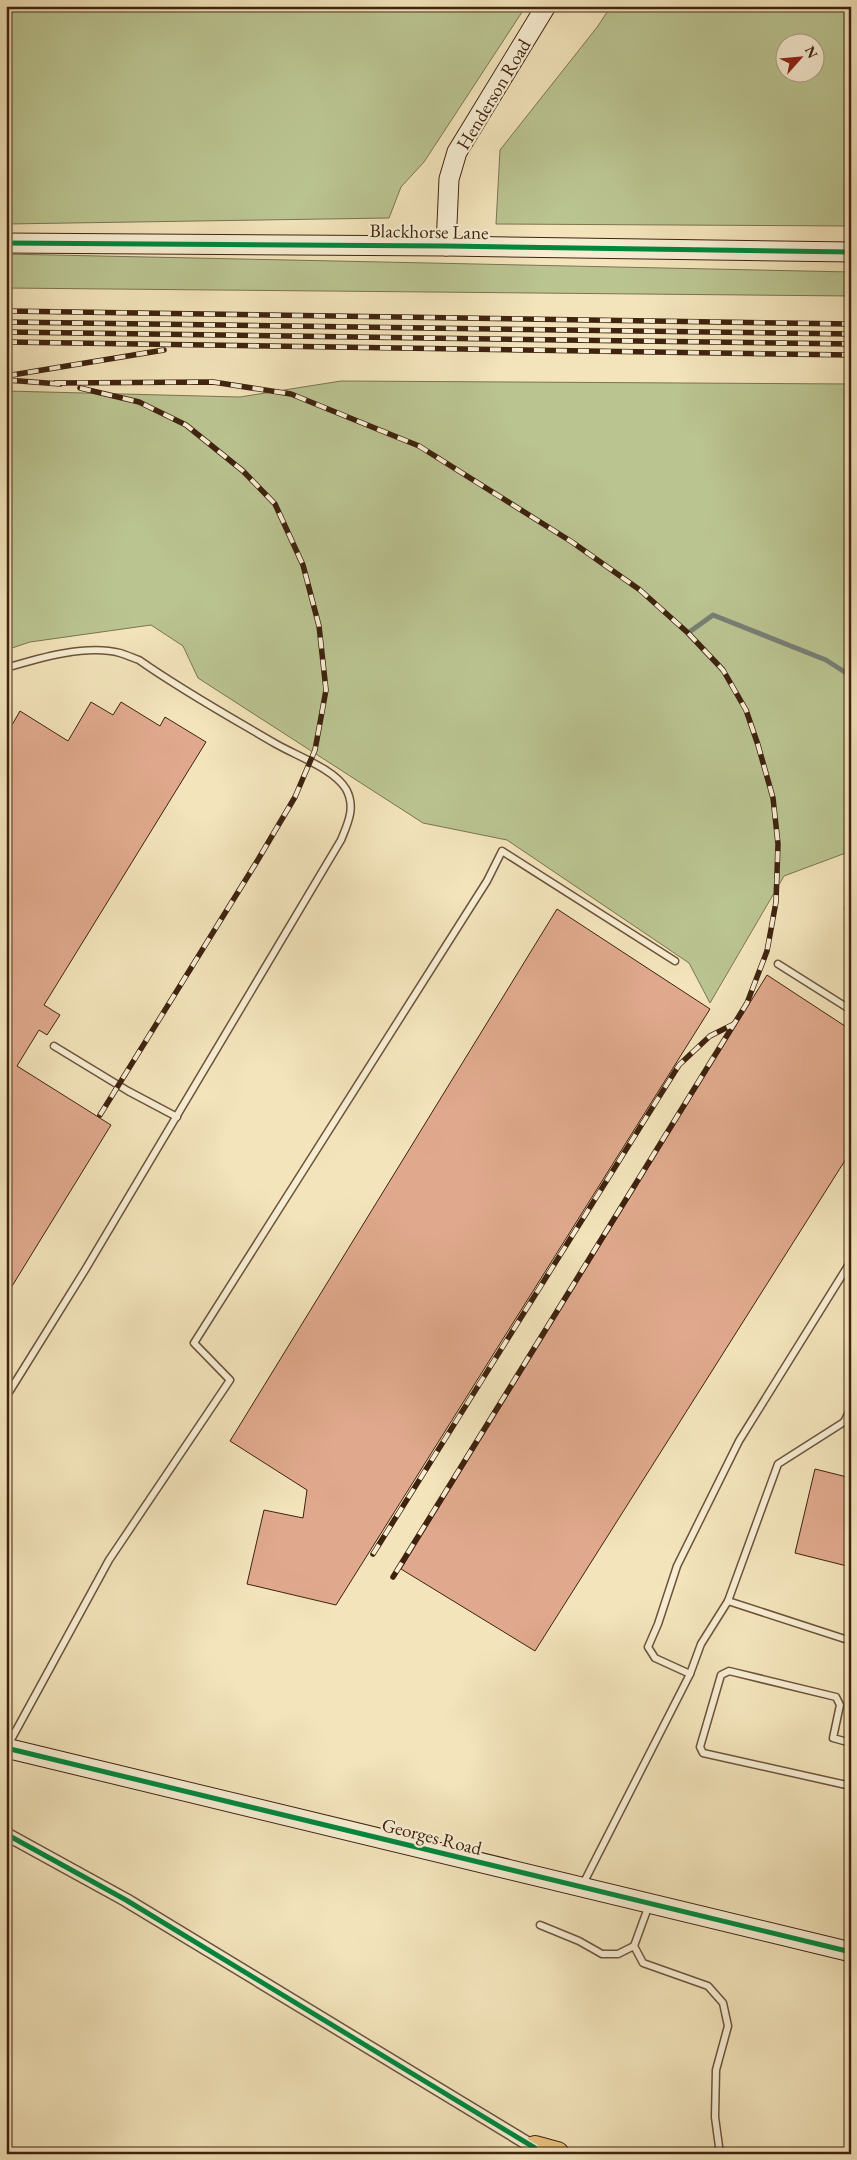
<svg xmlns="http://www.w3.org/2000/svg" width="857" height="2160" font-family="'EB Garamond',serif">
	<style>
		.green { fill: #bac491; stroke: #7c7450; fill-rule: evenodd }
		.lines { fill: none; stroke-linecap: round; stroke-linejoin: round }
		.stream { stroke: #787f75; stroke-width: 5 }
		.building { fill: #e0a98d; stroke: #3f230f }
		.lane-casing { stroke: #6c533a; stroke-width: 9 }
		.street-casing { stroke: #6c533a; stroke-width: 15 }
		.secondary-casing { stroke: #3f230f; stroke-width: 21 }
		.highway-casing { stroke: #3f230f; stroke-width: 26 }
		.lane { stroke: #f7edd3; stroke-width: 6 }
		.street { stroke: #f7edd3; stroke-width: 12 }
		.secondary { stroke: #f7edd3; stroke-width: 19 }
		.highway { stroke: #eac27e; stroke-width: 24 }
		.rail-casing { stroke: #3f230f; stroke-width: 5.5 }
		.rail { stroke: #f7edd3; stroke-width: 4; stroke-dasharray: 11; stroke-linecap: butt }
		.cycleway-casing { stroke: #f7edd3; stroke-width: 8 }
		.cycleway { stroke: #00873e; stroke-width: 5 }
		.labels { text-anchor: middle; stroke-width: 4.5; stroke-linejoin: round; paint-order: stroke }
		.street-label { font-size: 19px; fill: #3f230f; stroke: #f7edd3 }
	</style>
	<rect width="100%" height="100%" fill="#f3e4bb"/>
	<filter id="stains"><feTurbulence type="fractalNoise" baseFrequency=".004" numOctaves="4"/><feColorMatrix values="0 0 0 0 .2 0 0 0 0 .09 0 0 0 0 .02 0 0 0 .5 -.17"/></filter>
	<radialGradient id="worn" r=".72"><stop offset=".6" stop-color="#630" stop-opacity="0"/><stop offset="1" stop-color="#630" stop-opacity=".3"/></radialGradient>
	<g class="green">
		<polygon points="6,6 526,6 424,162 401,187 389,218 6,224"/>
		<path d="M 611,6 L 851,6 L 851,226 L 496,224 L 500,150 L 598,26 ZM 784,42 L 814,42 L 814,72 L 784,72 Z"/>
		<polygon points="6,254 851,272 851,296 6,288"/>
		<polygon points="341,381 851,384 851,851 784,876 710,1003 689,963 507,840 423,823 198,678 183,646 151,625 30,642 6,650 6,391 240,397"/>
	</g>
	<g class="lines">
		<polyline class="stream" points="688,633 713,615 826,660 851,676"/>
	</g>
	<g class="building">
		<polygon points="91,702 113,715 121,702 160,726 165,717 206,742 44,1005 60,1015 47,1035 39,1030 17,1066 111,1125 6,1296 6,722 12,725 20,711 68,741"/>
		<polygon points="557,909 710,1009 336,1605 247,1584 264,1510 303,1518 307,1490 230,1441"/>
		<polygon points="767,975 851,1030 851,1151 535,1651 401,1569"/>
		<polygon points="815,1469 851,1478 851,1567 795,1553"/>
	</g>
	<g class="lines">
		<defs>
			<g id="lane">
				<path d="M 6,668 C 39,658 87,644 120,653 C 127,655 133,658 139,660 C 183,691 230,717 276,744 C 297,756 334,769 346,789 C 356,807 348,823 341,840 L 85,1270 L 6,1397"/>
				<polyline points="849,908 851,909"/>
				<polyline points="778,964 851,1010"/>
				<polyline points="54,1046 128,1091 177,1117"/>
				<polyline points="844,1422 851,1408"/>
				<polyline points="728,1601 851,1641"/>
				<polyline points="690,1674 655,1658 648,1647 658,1624 677,1566 739,1441 851,1261"/>
				<polyline points="851,1743 833,1738 840,1705 836,1697 729,1671 721,1675 700,1747 703,1753 851,1786"/>
				<polyline points="7,1747 109,1560 230,1380 194,1343 487,881 502,851 675,961"/>
				<polyline points="582,1886 690,1674 701,1644 728,1601 778,1464 844,1422 851,1423"/>
				<polyline points="649,1905 634,1946 643,1963 708,1986 723,2003 728,2026 716,2070 715,2117 720,2154"/>
				<polyline points="540,1925 579,1941 602,1954 618,1954 634,1946"/>
			</g>
			<polyline id="street" points="6,1834 126,1900 535,2148"/>
			<g id="secondary">
				<polyline points="6,243 446,246 851,252"/>
				<polyline points="446,246 449,179 457,152 546,6"/>
				<polyline points="6,1748 851,1952"/>
			</g>
			<polyline id="highway" points="535,2148 557,2154"/>
		</defs>
		<use href="#lane" class="lane-casing"/>
		<use href="#street" class="street-casing"/>
		<use href="#secondary" class="secondary-casing"/>
		<use href="#highway" class="highway-casing"/>
		<use href="#lane" class="lane"/>
		<use href="#street" class="street"/>
		<use href="#secondary" class="secondary"/>
		<use href="#highway" class="highway"/>
		<defs>
			<g id="rail">
				<polyline points="6,311 851,324"/>
				<polyline points="6,322 851,334"/>
				<polyline points="6,332 851,344"/>
				<polyline points="6,342 851,355"/>
				<polyline points="6,376 164,350"/>
				<polyline points="6,380 60,384"/>
				<polyline points="55,383 213,382 291,394 419,446 572,542 640,590 688,633 723,670 746,710 758,745 773,798 778,844 776,902 767,951 747,1003 393,1577"/>
				<polyline points="80,388 139,402 186,425 243,471 275,504 303,565 319,626 326,690 315,750 295,797 256,863 100,1115"/>
				<polyline points="373,1554 679,1065 710,1036 734,1024"/>
			</g>
		</defs>
		<use href="#rail" class="rail-casing"/>
		<use href="#rail" class="rail"/>
		<defs>
			<g id="cycleway">
				<polyline points="6,243 446,246 851,252"/>
				<polyline points="6,1748 851,1952"/>
				<polyline points="6,1834 126,1900 535,2148"/>
			</g>
		</defs>
		<use href="#cycleway" class="cycleway-casing"/>
		<use href="#cycleway" class="cycleway"/>
	</g>
	<g class="labels">
		<g class="street-label">
			<text transform="translate(493 94) rotate(-59)" y="7">Henderson Road</text>
			<text transform="translate(429 231) rotate(1)" y="7">Blackhorse Lane</text>
			<text transform="translate(432 1836) rotate(14)" y="7">Georges Road</text>
		</g>
	</g>
	<rect width="857" height="2160" fill="none" stroke="#f3e4bb" stroke-width="25"/>
	<rect x="8" y="8" width="842" height="2145" fill="none" stroke="#3f230f" stroke-width="2.5"/>
	<rect x="12" y="12" width="832" height="2135" fill="none" stroke="#3f230f"/>
	<g transform="translate(800 58) rotate(63)"><circle r="24" fill="#f7edd3" stroke="#ad9c85"/>
	<path d="M0-4L9 19L0 12L-9 19Z" fill="#8f2418"/>
	<text y="-8" font-size="14" font-weight="bold" text-anchor="middle" fill="#3f230f">N</text>
	</g>
	<rect width="100%" height="100%" filter="url(#stains)"/>
	<rect width="100%" height="100%" fill="url(#worn)"/>
</svg>
